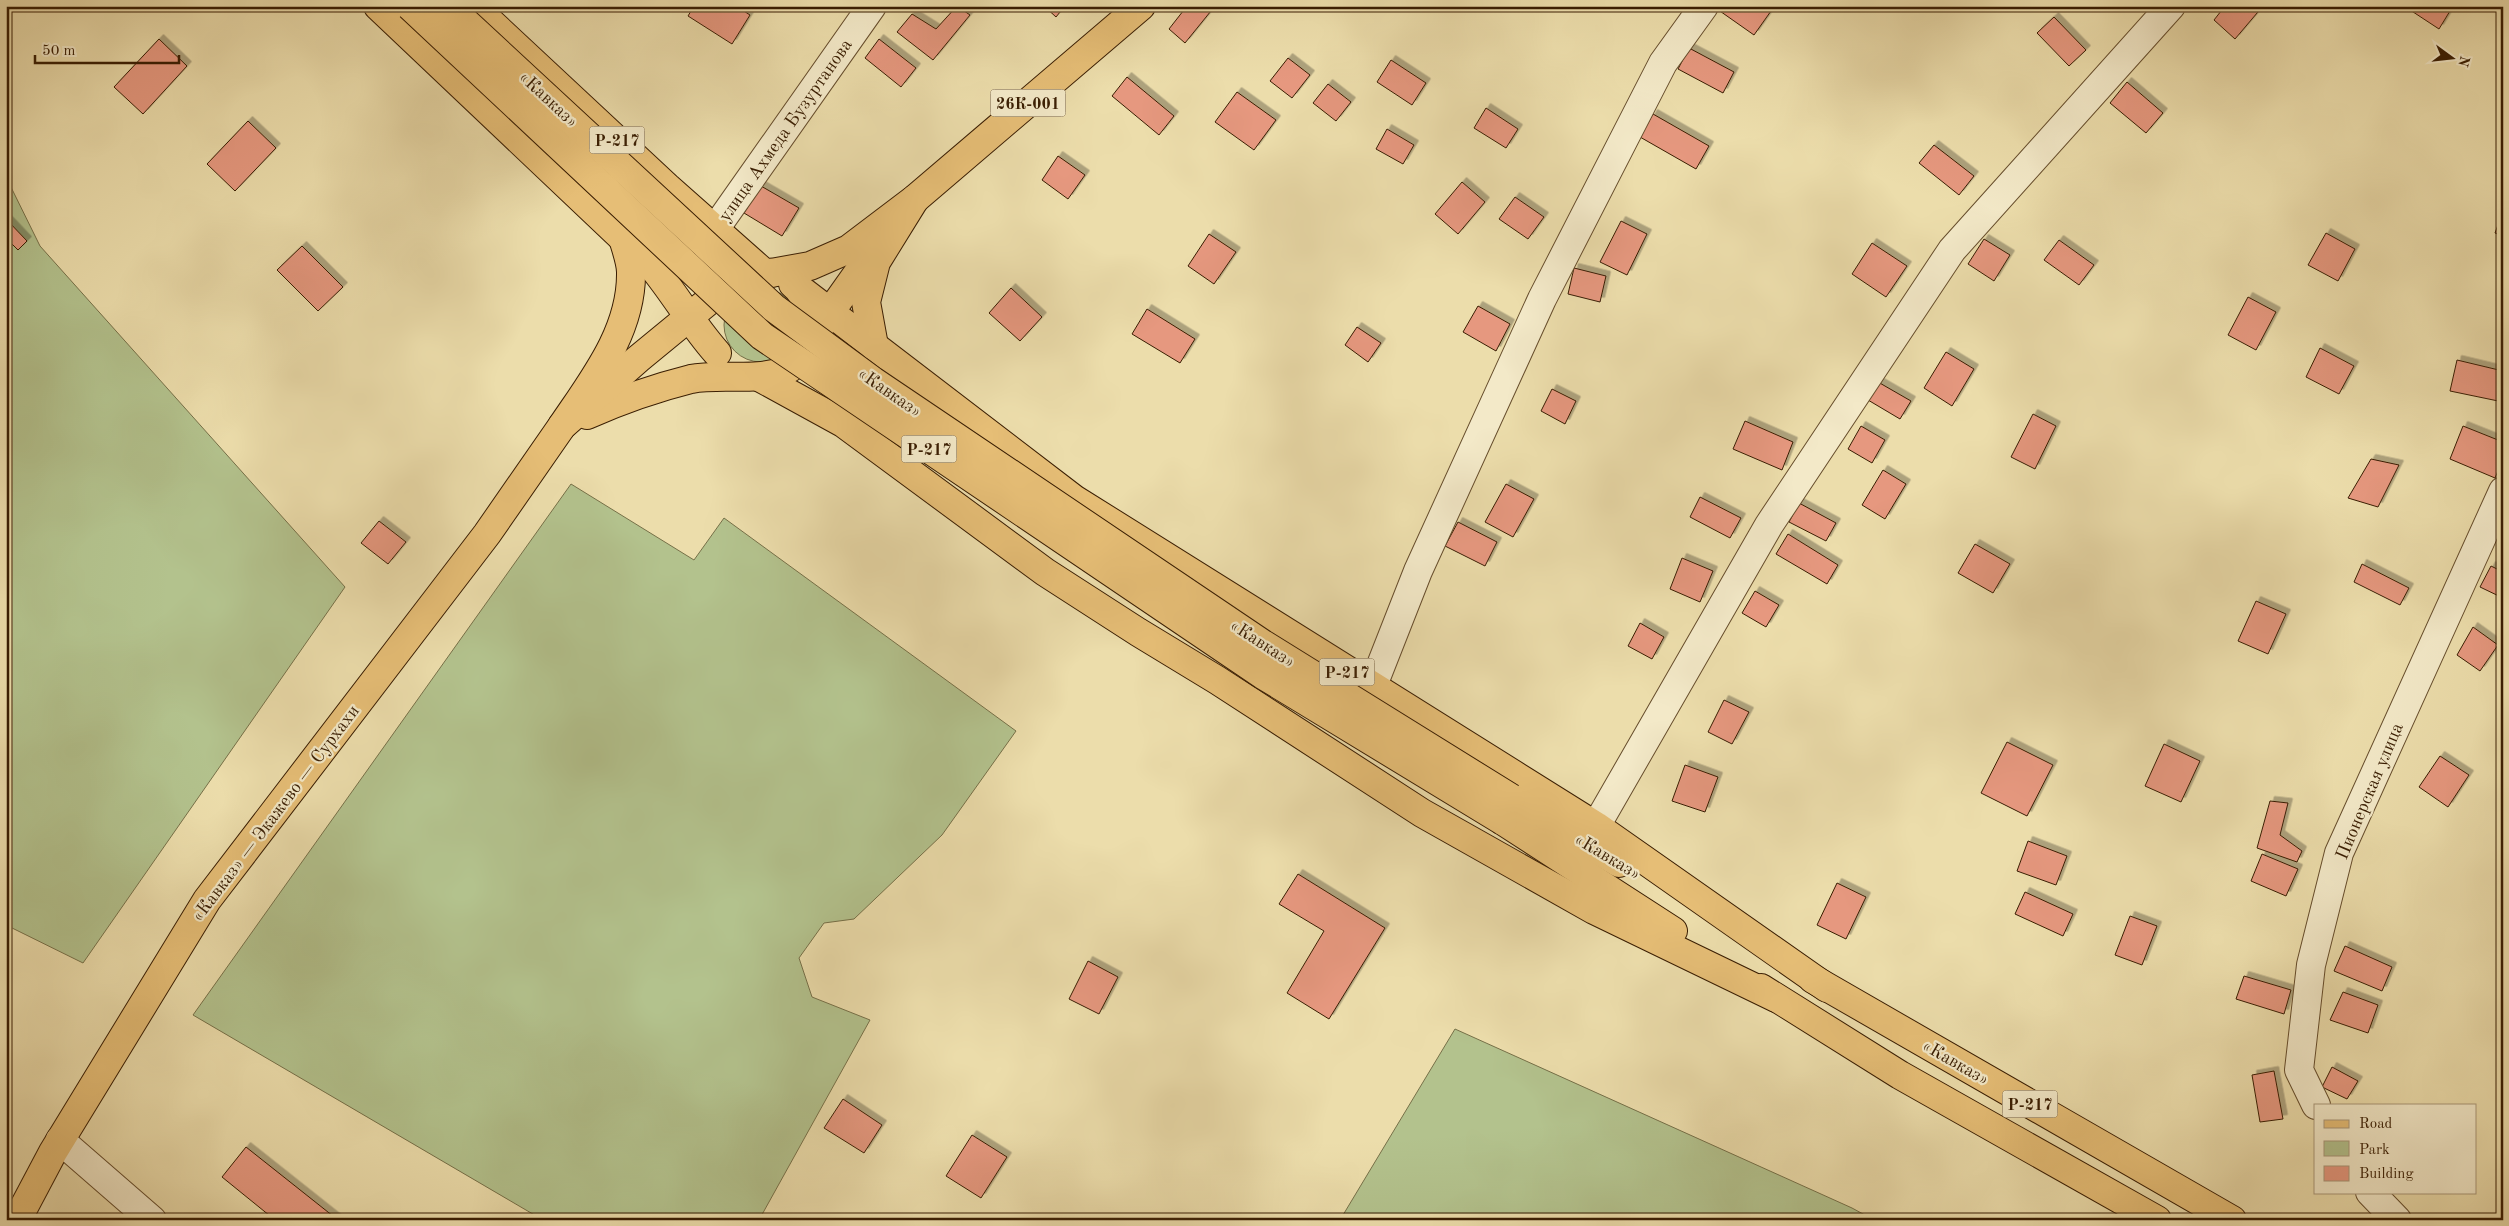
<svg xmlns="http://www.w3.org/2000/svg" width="2509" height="1226" font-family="'Old Standard TT',serif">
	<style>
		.green { fill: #b3c28d; stroke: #767048 }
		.building { fill: #e6987f; stroke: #391d02; filter: url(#shadow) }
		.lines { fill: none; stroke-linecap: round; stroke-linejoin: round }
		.minor-casing { stroke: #664d2c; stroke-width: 30 }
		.major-casing { stroke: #391d02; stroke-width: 30 }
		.highway-casing { stroke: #391d02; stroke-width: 30 }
		.minor { stroke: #f3e9c8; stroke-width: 28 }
		.major { stroke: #e6be76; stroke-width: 28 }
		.highway { stroke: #e6be76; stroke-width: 28 }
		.highway-bridge-casing { stroke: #391d02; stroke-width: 30; stroke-linecap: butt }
		.highway-bridge { stroke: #e6be76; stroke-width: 28 }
		.labels { text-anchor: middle; stroke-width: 4.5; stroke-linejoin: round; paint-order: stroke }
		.shield { fill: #f3e9c8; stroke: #715a3d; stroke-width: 1 }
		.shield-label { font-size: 16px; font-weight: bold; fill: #391d02 }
		.street-label { font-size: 18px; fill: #391d02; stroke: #f3e9c8 }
	</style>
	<defs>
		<filter id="shadow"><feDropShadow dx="4.5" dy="-4.5" stdDeviation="0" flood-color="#0004"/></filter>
	</defs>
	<rect width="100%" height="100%" fill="#ecddab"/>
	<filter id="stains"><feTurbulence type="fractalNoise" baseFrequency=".004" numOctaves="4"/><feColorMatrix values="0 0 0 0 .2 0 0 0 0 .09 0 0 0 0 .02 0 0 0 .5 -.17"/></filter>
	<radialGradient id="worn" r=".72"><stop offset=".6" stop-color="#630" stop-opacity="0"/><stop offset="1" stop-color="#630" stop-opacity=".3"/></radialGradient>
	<g class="green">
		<polygon points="6,177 40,246 345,587 83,963 6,925"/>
		<circle cx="761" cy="325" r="37"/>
		<polygon points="571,484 694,560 724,518 1016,731 942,835 854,919 824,923 799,958 812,997 870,1020 759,1220 543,1220 193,1015"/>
		<polygon points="1455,1029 1852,1208 1874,1220 1340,1220"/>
	</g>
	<g class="building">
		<polygon points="694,6 736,6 750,15 732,44 688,16"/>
		<polygon points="957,6 970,15 933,60 897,32 912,14 936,29"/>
		<polygon points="1044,6 1065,6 1056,17"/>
		<polygon points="1187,6 1215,6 1185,43 1169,29"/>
		<polygon points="1719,6 1764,6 1771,11 1754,35 1717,9"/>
		<polygon points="2225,6 2263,6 2235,39 2214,20"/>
		<polygon points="2404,6 2453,6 2439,29"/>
		<polygon points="2054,17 2086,50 2069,66 2037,33"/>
		<polygon points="159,39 187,66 143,114 114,87"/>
		<polygon points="879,39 916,68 901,87 865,58"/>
		<polygon points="1689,48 1734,72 1723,93 1678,69"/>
		<polygon points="1288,58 1310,75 1292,98 1270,81"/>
		<polygon points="1391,60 1426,83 1412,105 1377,82"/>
		<polygon points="1127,77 1174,116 1159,135 1112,96"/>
		<polygon points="2127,82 2163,113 2146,133 2110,103"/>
		<polygon points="1328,84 1351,102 1336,121 1313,103"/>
		<polygon points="1237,92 1276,120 1254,150 1215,122"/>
		<polygon points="1486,108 1518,129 1506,148 1474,128"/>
		<polygon points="1653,114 1709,146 1696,169 1640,137"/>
		<polygon points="248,121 276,148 235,191 207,164"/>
		<polygon points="1387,129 1414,145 1403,164 1376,149"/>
		<polygon points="1934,145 1974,176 1959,195 1919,163"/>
		<polygon points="1058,156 1085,175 1068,199 1042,180"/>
		<polygon points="1462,182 1485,202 1458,234 1435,214"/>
		<polygon points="761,186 799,208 782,236 744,213"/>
		<polygon points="1515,197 1544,217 1528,239 1499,219"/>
		<polygon points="2503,211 2503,236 2495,233"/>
		<polygon points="7,220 27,241 18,250 6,238"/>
		<polygon points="1621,221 1647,234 1627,275 1600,262"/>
		<polygon points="2326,233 2355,249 2338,281 2308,265"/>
		<polygon points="1209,234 1236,252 1214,284 1188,266"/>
		<polygon points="1984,239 2010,255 1994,281 1968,264"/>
		<polygon points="2059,240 2094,265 2079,285 2044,260"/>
		<polygon points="1872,243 1907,266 1886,297 1852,274"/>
		<polygon points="302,246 343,287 318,311 277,270"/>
		<polygon points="1574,268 1606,276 1600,302 1568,294"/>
		<polygon points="1011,288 1042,317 1020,341 989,313"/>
		<polygon points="2248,297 2276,312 2256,350 2228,335"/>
		<polygon points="1478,306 1510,324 1496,351 1463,332"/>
		<polygon points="1147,309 1195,339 1180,363 1132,334"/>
		<polygon points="1357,327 1381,343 1368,362 1345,345"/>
		<polygon points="2320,348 2354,366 2339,394 2306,377"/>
		<polygon points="1946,352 1974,369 1952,406 1924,388"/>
		<polygon points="2457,360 2503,371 2503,402 2450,391"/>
		<polygon points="1878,382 1911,401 1900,419 1868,400"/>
		<polygon points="1552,389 1576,401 1565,424 1541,411"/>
		<polygon points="2033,414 2056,426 2035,469 2011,457"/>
		<polygon points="1745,421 1793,442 1782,470 1733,449"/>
		<polygon points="1861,426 1885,440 1872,463 1848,449"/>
		<polygon points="2463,426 2503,442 2503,459 2495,478 2450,459"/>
		<polygon points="2371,459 2399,465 2378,507 2348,498"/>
		<polygon points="1883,470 1906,484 1885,519 1862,505"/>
		<polygon points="1506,484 1534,499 1513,537 1485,522"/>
		<polygon points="1700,497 1741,518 1730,538 1690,517"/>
		<polygon points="1799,503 1836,523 1826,541 1789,522"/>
		<polygon points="379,521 406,542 388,564 361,543"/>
		<polygon points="1458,522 1497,542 1485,566 1445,546"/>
		<polygon points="1788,534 1838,565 1827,584 1776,554"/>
		<polygon points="1975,544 2010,564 1993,593 1958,573"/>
		<polygon points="1682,558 1713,571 1700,602 1670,589"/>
		<polygon points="2362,564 2409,588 2400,605 2354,582"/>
		<polygon points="2491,566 2503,572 2503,598 2480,587"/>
		<polygon points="1755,591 1779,605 1766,627 1742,613"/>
		<polygon points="2256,601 2286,614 2268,654 2238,641"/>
		<polygon points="1640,623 1664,637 1652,659 1628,646"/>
		<polygon points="2473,627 2498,645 2480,671 2457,655"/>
		<polygon points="1724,700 1749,712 1732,744 1708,732"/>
		<polygon points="2007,742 2053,765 2027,816 1981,793"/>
		<polygon points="2164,744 2200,761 2181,802 2145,786"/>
		<polygon points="2440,756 2469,775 2448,807 2419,787"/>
		<polygon points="1685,765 1718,777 1705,812 1672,801"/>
		<polygon points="2270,801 2288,803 2280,835 2302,851 2297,862 2257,848"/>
		<polygon points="2028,841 2067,856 2056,885 2017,871"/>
		<polygon points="2262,854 2298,869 2286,896 2251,881"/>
		<polygon points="1298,874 1385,928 1329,1019 1287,993 1324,931 1279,904"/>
		<polygon points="1837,883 1866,897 1846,939 1817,925"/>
		<polygon points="2025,892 2073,914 2063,936 2015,914"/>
		<polygon points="2130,916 2157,926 2142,965 2115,955"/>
		<polygon points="2345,946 2392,967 2382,991 2334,971"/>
		<polygon points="1088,961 1118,977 1099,1014 1069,999"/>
		<polygon points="2244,976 2291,990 2284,1014 2236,999"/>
		<polygon points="2343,992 2378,1005 2368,1033 2330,1020"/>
		<polygon points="2332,1067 2358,1081 2347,1099 2322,1087"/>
		<polygon points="2274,1071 2283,1119 2260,1122 2252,1075"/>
		<polygon points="843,1099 882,1125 864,1153 824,1128"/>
		<polygon points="972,1135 1007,1157 981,1198 946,1176"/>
		<polygon points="246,1147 338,1220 275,1220 222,1177"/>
	</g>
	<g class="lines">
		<defs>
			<g id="minor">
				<polyline points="715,229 872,6"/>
				<polyline points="1372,688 1418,571 1542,299 1663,63 1704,6"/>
				<polyline points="1596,826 1769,525 1952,250 2171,6"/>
				<polyline points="2316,1105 2299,1070 2311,965 2339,853 2503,491"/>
				<polyline points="60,1140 152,1220"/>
				<polyline points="2370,1192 2397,1220"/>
			</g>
			<g id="major">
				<polyline points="771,273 810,266 849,249 915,199 1141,6"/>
				<polyline points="816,332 882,239"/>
				<path d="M 587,415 C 621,400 655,388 691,379 C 733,370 804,395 812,331 C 814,316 805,293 793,284"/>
				<polyline points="17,1220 53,1152 207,900 487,534 562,426 638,359 722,290"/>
			</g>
			<g id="highway">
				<path d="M 378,6 L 651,265 C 675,294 692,325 717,353"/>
				<polyline points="473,6 667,187 763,272 771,273"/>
				<polyline points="801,290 1074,499 1596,826 1827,988"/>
				<polyline points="874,346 866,302 876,262 915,199"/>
				<polyline points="759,377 843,423 1045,572 1138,632 1217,680 1422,813 1594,910 1776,998"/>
				<path d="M 562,426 C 593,380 632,331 631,272 C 631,262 626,249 623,238"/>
				<polyline points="1511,798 1619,863"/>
				<polyline points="1503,821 1673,931"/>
				<polyline points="1813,979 2232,1220"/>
				<polyline points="1761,988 1900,1075 2157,1220"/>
			</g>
		</defs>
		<use href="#minor" class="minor-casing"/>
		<use href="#major" class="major-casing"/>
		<use href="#highway" class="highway-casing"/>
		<use href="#minor" class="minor"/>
		<use href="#major" class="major"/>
		<use href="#highway" class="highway"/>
		<defs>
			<g id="highway-bridge">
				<polyline points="410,6 762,336 1263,675 1503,821"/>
				<polyline points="448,6 774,308 873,381 1263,644 1511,798"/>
			</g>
		</defs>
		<use href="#highway-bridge" class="highway-bridge-casing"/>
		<use href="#highway-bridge" class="highway-bridge"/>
	</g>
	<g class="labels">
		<g class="shield">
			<rect x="990.5" y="89.5" width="75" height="27" rx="4"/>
			<rect x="589.5" y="126.5" width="55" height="27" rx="4"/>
			<rect x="901.5" y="435.5" width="55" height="27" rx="4"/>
			<rect x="1319.5" y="658.5" width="55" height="27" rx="4"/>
			<rect x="2002.5" y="1090.5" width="55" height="27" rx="4"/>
		</g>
		<g class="shield-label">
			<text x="1028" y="109">26К-001</text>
			<text x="617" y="146">Р-217</text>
			<text x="929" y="455">Р-217</text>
			<text x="1347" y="678">Р-217</text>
			<text x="2030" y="1110">Р-217</text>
		</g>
		<g class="street-label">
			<text transform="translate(549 99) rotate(43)" y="6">«Кавказ»</text>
			<text transform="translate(785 130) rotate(-55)" y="6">улица Ахмеда Бузуртанова</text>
			<text transform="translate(890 392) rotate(35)" y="6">«Кавказ»</text>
			<text transform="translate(1263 643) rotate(33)" y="6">«Кавказ»</text>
			<text transform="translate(2369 791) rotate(-67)" y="6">Пионерская улица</text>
			<text transform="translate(275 813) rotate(-53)" y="6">«Кавказ» — Экажево — Сурхахи</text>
			<text transform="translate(1608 856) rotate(31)" y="6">«Кавказ»</text>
			<text transform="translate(1956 1062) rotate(30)" y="6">«Кавказ»</text>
		</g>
	</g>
	<rect width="2509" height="1226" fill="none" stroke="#ecddab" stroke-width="25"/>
	<rect x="8" y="8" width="2494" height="1211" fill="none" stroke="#391d02" stroke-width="2.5"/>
	<rect x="12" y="12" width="2484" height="1201" fill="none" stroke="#391d02"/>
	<rect x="2314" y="1104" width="162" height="90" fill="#f3e9c8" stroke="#a99779"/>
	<rect x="2324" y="1120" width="25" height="8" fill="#e6be76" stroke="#a99779"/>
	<text x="2359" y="1128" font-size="15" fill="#391d02">Road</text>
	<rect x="2324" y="1141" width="25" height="15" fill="#b3c28d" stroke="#a99779"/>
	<text x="2359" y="1154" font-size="15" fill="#391d02">Park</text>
	<rect x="2324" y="1166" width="25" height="15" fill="#e6987f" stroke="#a99779"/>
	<text x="2359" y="1178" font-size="15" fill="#391d02">Building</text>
	<g transform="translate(2452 58) rotate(105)" stroke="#f3e9c8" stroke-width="4" paint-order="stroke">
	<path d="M0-4L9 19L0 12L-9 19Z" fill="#391d02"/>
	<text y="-8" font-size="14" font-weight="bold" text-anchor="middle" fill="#391d02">N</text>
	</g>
	<path d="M35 55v8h144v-8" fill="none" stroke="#391d02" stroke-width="2.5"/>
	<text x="42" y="55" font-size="15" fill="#391d02" stroke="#f3e9c8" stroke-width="4" paint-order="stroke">50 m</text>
	<rect width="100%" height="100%" filter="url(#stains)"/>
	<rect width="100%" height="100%" fill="url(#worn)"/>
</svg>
